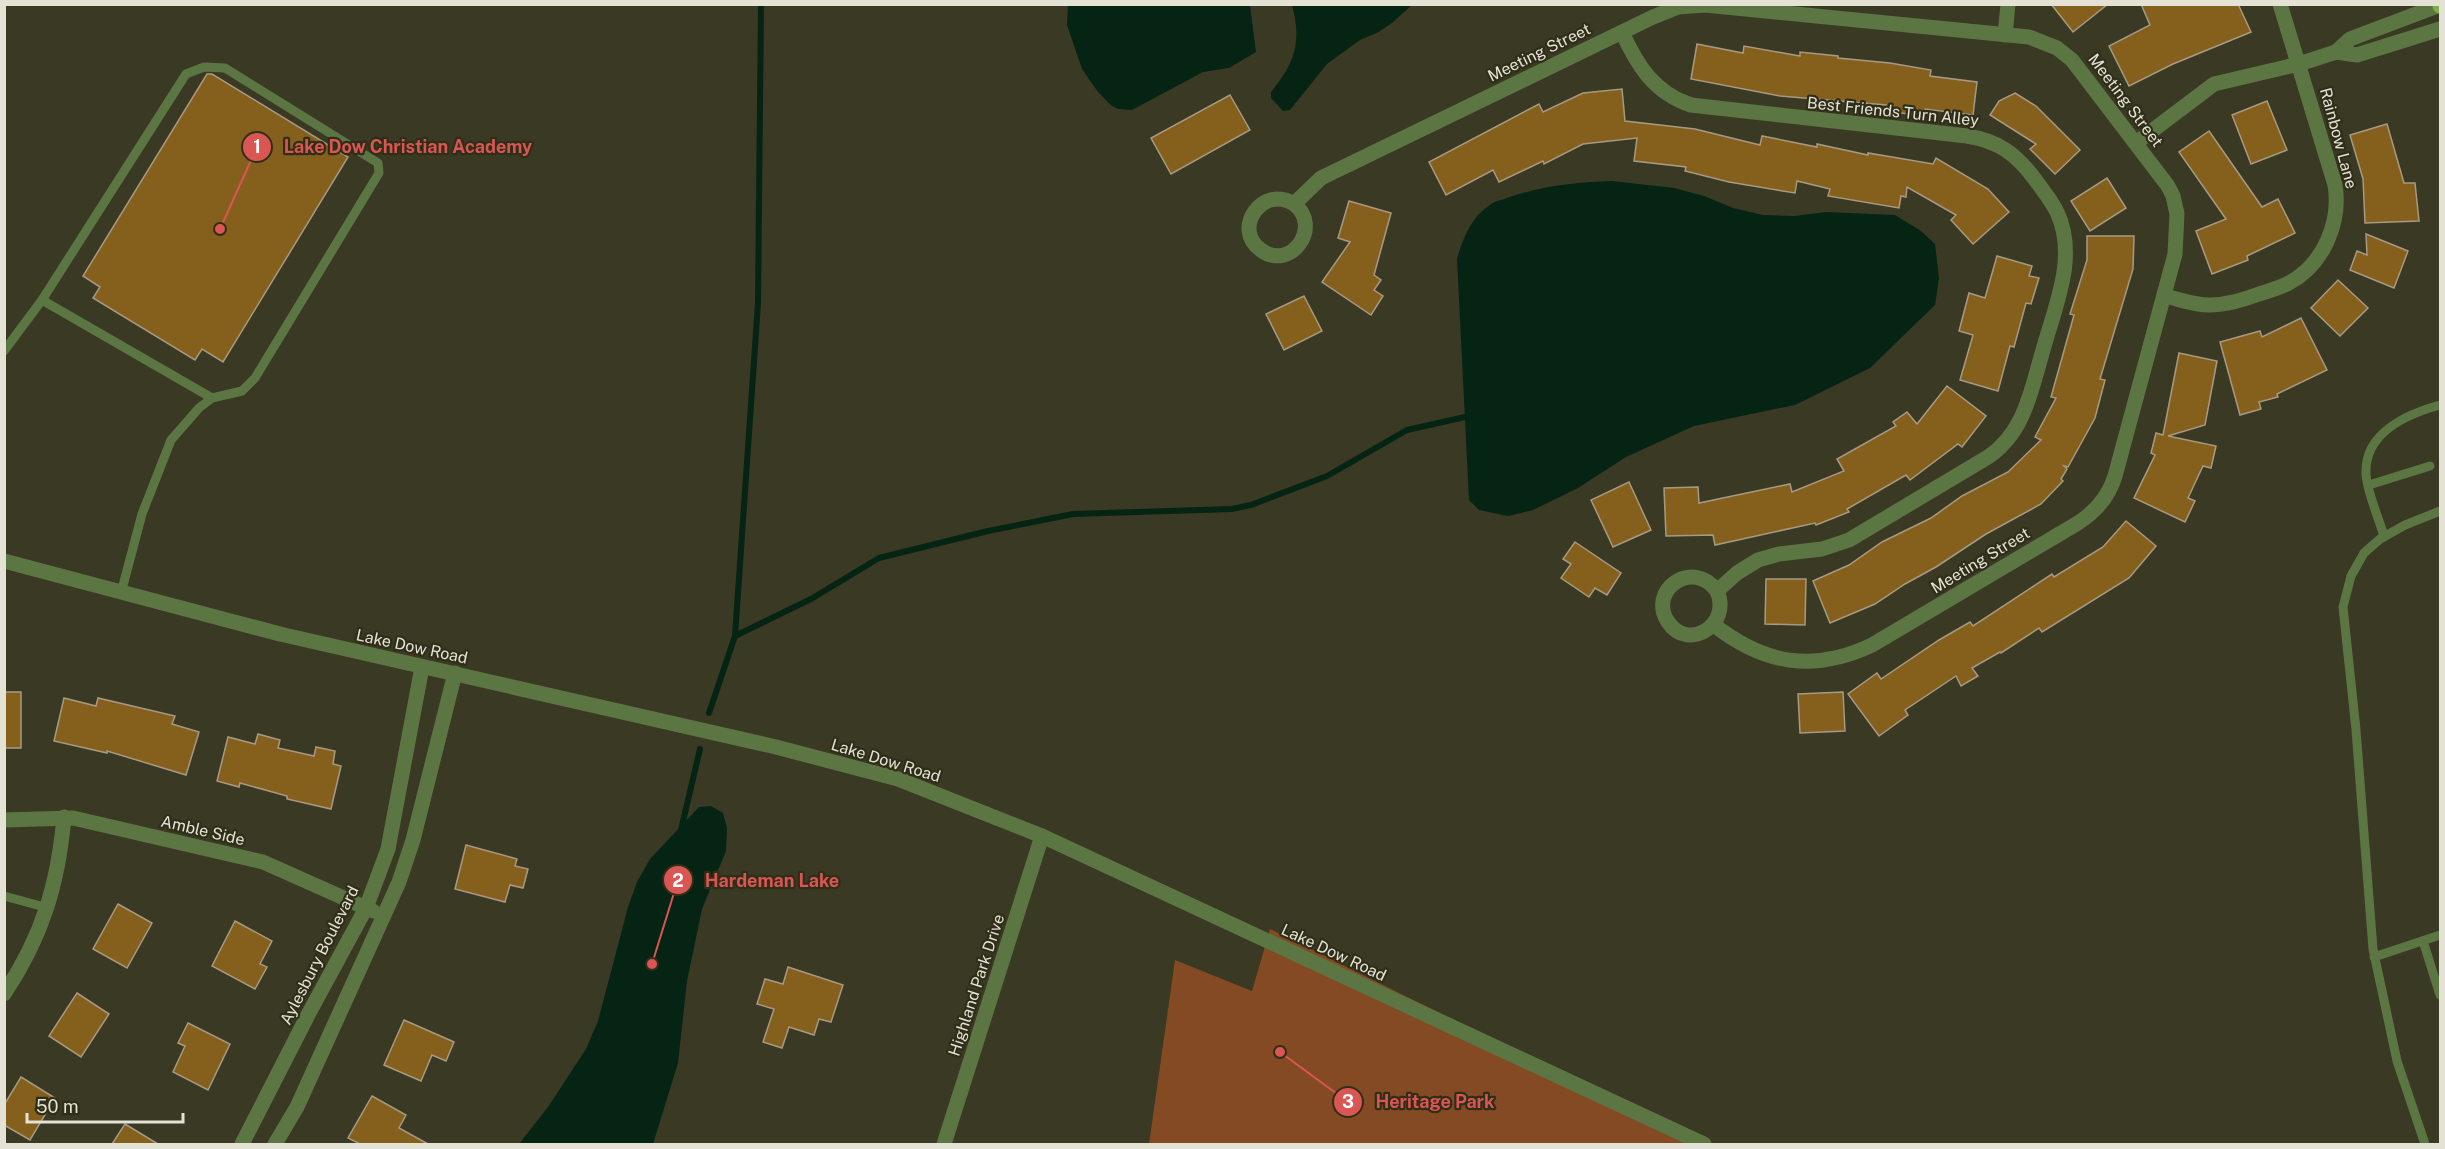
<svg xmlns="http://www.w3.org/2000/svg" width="2445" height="1149" font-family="'Public Sans',sans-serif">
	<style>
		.green { fill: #844a23 }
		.water { fill: #062414 }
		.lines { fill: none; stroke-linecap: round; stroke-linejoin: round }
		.stream { stroke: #062414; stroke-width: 6 }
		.building { fill: #85601d; stroke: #a89983; stroke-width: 1.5 }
		.service { stroke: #5c7643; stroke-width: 9 }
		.minor { stroke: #5c7643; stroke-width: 15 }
		.tertiary { stroke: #5c7643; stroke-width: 15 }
		.primary { stroke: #7fb244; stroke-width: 15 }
		.labels { text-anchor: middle; stroke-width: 4.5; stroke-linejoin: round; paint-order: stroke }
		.street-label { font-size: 16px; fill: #e3e2d5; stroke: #302e19 }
		.leader { fill: none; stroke: #d95653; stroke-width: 2 }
		.callout-dot { fill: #d95653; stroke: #302e19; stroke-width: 2 }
		.mark-label { font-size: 18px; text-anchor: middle; font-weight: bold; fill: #fff }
		.callout-label { font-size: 18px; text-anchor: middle; font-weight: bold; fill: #d95653; stroke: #302e19; stroke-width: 4.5; stroke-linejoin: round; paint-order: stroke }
	</style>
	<rect width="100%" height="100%" fill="#3a3923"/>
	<polygon class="green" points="1270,929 1704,1144 1149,1144 1175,960 1252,991"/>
	<g class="water">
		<polygon points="1068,5 1250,5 1256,52 1229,68 1203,72 1132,110 1118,109 1112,106 1098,92 1082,69 1067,25"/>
		<path d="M 1292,5 L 1292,4 L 1412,5 L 1392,23 L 1377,33 L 1360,40 L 1327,64 L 1290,110 L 1283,111 L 1271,98 L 1271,92 C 1295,63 1302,42 1292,5 Z"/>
		<path d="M 1612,181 L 1674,188 L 1704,196 L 1733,208 L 1763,215 L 1794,216 L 1826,212 L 1895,215 L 1921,231 L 1935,244 L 1939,278 L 1935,305 L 1870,368 L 1795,405 L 1694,426 L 1626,457 L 1578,488 L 1533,510 L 1508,516 L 1479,510 L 1469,500 L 1457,259 C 1463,239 1471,217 1490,205 C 1494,201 1502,200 1507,198 C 1541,186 1576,182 1612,181 Z"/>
		<polygon points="711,806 723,813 727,828 726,851 702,909 687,981 678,1063 653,1144 519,1144 548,1107 586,1049 598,1021 628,907 637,882 650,859 699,807"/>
	</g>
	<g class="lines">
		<g class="stream">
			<polyline points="735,636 811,599 879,558 988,531 1073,514 1232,509 1251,505 1327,476 1407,430 1465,417"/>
			<polyline points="709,713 735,636 758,303 761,4"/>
			<polyline points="681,830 700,749"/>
		</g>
	</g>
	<g class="building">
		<polygon points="2051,4 2108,4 2073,32"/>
		<polygon points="2141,4 2238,4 2251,32 2173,64 2129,86 2109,46 2150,25"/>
		<polygon points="1697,44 1743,53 1744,46 1800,56 1800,52 1838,56 1838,58 1890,63 1931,70 1930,76 1977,82 1973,115 1925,109 1923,117 1885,110 1886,105 1780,96 1691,79"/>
		<polygon points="207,74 212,74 348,157 223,362 202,349 195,360 93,298 100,287 83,276"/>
		<polygon points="1622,89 1625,121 1695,129 1760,145 1762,136 1817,147 1817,144 1868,155 1868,153 1933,164 1936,158 1988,189 2009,212 1973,244 1951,220 1956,215 1907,187 1906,197 1901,196 1899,208 1828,196 1830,189 1797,181 1795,193 1729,182 1685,171 1686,167 1634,161 1637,138 1583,144 1544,164 1543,161 1499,182 1493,170 1446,195 1429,162 1539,104 1543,112 1583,93"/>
		<polygon points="2015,93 2036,106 2080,150 2055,174 2030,149 2036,144 1990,115 1999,101"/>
		<polygon points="1230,95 1250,130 1171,174 1151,138"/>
		<polygon points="2267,101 2287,150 2251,164 2232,115"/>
		<polygon points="2387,124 2404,183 2415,183 2419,221 2365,223 2363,179 2350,135"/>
		<polygon points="2209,131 2262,207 2278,199 2295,233 2247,256 2248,260 2212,274 2196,231 2226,219 2179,152"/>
		<polygon points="2107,178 2126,208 2090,231 2071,201"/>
		<polygon points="1349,201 1391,213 1374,275 1381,280 1374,290 1383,296 1371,315 1322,282 1350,242 1338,238"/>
		<polygon points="2366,234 2408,251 2394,288 2350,270 2357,251 2367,255"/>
		<polygon points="2087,236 2134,236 2133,269 2100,379 2105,380 2095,418 2068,467 2064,466 2067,469 2061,479 2063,481 2041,504 1986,534 1936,567 1905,584 1875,604 1830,623 1813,581 1849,565 1882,542 1931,518 1962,496 2008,472 2041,440 2035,437 2056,398 2051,397 2074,315 2070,314 2087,260"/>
		<polygon points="1997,256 2032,266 2029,276 2039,278 2031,304 2026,303 2014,347 2010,346 1998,391 1960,380 1973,335 1959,331 1969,293 1985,298"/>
		<polygon points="2338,280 2368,308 2340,336 2311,308"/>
		<polygon points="1304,296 1322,331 1284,350 1266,314"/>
		<polygon points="2301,318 2327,370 2277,394 2278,397 2259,402 2261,409 2240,415 2220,342 2260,331 2262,337"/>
		<polygon points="2179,353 2217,361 2205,425 2168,436 2216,446 2211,468 2203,466 2188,498 2195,501 2185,522 2134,498 2155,455 2151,453 2156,433 2163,435"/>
		<polygon points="1947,386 1986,416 1962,447 1958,444 1910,480 1906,475 1847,509 1849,512 1816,525 1815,523 1715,545 1713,535 1666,536 1664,488 1698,487 1699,503 1790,484 1792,492 1844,471 1837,459 1896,426 1893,422 1907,412 1917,424"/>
		<polygon points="1629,482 1651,530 1613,547 1591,500"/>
		<polygon points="2126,521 2156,546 2129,578 2042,632 2039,628 2001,653 2000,652 1972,668 1978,676 1961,686 1956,676 1905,710 1908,715 1879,736 1848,694 1877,673 1881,679 1939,640 1970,622 1973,626 2052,574 2054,577 2103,547"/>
		<polygon points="1575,542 1621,573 1607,595 1595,588 1589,597 1561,578 1571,564 1563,559"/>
		<polygon points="1766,579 1806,579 1805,625 1765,624"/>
		<rect x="4" y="692" width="17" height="56"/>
		<polygon points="1843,692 1845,731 1800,733 1798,694"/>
		<polygon points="64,698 96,706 98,698 175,716 172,724 199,732 186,775 107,751 107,753 54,741"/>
		<polygon points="258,734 280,740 278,748 314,756 316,747 335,751 333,764 341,766 331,809 287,799 287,796 240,783 239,787 217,781 228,737 255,744"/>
		<polygon points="466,845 517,859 515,866 528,869 523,888 510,885 505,902 455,889"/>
		<polygon points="118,904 152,923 127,968 93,949"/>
		<polygon points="235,921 272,941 260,964 267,967 255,989 212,966"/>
		<polygon points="788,967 843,985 831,1022 819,1019 814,1035 789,1027 782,1048 763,1042 774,1009 757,1004 765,979 783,984"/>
		<polygon points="77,993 109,1014 81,1057 49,1036"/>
		<polygon points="404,1020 454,1042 446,1061 432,1055 421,1081 384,1065"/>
		<polygon points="188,1023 230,1044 208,1090 173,1072 185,1046 178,1043"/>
		<polygon points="21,1077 55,1098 30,1140 4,1125 4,1105"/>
		<polygon points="372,1096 406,1115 399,1128 428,1144 360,1144 348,1138"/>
		<polygon points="125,1124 158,1144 112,1144"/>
	</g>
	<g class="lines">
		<g class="service">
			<polyline points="42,300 212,398"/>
			<polyline points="4,351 42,300 186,74 204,67 225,68 378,163 379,173 255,378 242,391 212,398 199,408 171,440 142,514 121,593"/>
			<polyline points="2369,485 2430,466"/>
			<path d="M 2384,536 C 2379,519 2367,492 2366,474 C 2364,433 2407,414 2440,405"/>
			<polyline points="4,896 48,908"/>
			<polyline points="2423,941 2440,995"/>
			<polyline points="2374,957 2440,935"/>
			<polyline points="2425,1144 2397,1061 2373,949 2356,730 2343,607 2351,576 2364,553 2380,539 2405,525 2440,511"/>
		</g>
		<g class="minor">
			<polyline points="2440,5 2350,39 2336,52 2357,55 2440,29"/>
			<path d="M 1622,32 C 1637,65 1654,93 1691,105 L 1967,136 C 1998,141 2015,153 2034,178 C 2042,189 2051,200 2057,212 C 2078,257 2055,306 2043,350 C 2031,390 2025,432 1988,457 L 1849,540 L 1822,549 L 1779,554 L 1758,560 L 1737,573 L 1717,591 C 1732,625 1688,652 1668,622 C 1647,590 1693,558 1717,591"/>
			<polyline points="2005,35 2008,4"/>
			<polyline points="2136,143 2214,84 2299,64 2336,52"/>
			<path d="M 1294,204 C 1263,184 1231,229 1261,250 C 1291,272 1323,226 1294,204 L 1321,178 L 1653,17 L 1678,7 L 1705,5 L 2029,37 L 2057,48 L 2072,60 L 2168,186 L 2173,196 L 2177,214 L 2175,254 L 2115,476 C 2109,496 2095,512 2078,523 L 1872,645 C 1813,673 1764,664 1714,625"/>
			<path d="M 2164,296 C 2179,299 2194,305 2209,305 C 2227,305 2242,300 2259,294 C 2269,291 2279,288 2289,283 C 2324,264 2341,222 2335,185 L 2280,4"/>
			<polyline points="4,820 73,818 263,862 373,911"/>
			<path d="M 4,994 C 42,937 58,885 64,817"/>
			<polyline points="242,1144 309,1013 366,908 388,849 422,667"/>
			<polyline points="275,1144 297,1107 399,882 413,840 455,673"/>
			<polyline points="944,1144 1042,836"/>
		</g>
		<polyline class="tertiary" points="4,561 280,634 776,747 898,779 1042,836 1704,1144"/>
		<polyline class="primary" points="2440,4 2440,6"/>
	</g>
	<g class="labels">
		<g class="street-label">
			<text transform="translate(1539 52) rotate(-26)" y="6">Meeting Street</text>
			<text transform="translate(2126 100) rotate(53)" y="6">Meeting Street</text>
			<text transform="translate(1893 111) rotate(6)" y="6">Best Friends Turn Alley</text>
			<text transform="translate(2339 138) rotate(75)" y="6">Rainbow Lane</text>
			<text transform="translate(1980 560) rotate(-31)" y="6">Meeting Street</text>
			<text transform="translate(412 646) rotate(12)" y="6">Lake Dow Road</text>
			<text transform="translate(886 760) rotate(17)" y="6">Lake Dow Road</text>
			<text transform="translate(203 830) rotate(13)" y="6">Amble Side</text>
			<text transform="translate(1334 952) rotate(25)" y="6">Lake Dow Road</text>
			<text transform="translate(319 955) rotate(-63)" y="6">Aylesbury Boulevard</text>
			<text transform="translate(976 985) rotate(-72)" y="6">Highland Park Drive</text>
		</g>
	</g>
	<path class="leader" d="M220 229L257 147M652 964L678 880M1280 1052L1348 1102"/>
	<g class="callout-dot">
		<circle cx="220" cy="229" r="6"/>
		<circle cx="652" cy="964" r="6"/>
		<circle cx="1280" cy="1052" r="6"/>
		<circle cx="257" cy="147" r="15"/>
		<circle cx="678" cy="880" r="15"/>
		<circle cx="1348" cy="1102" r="15"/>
	</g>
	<g class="mark-label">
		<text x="257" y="153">1</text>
		<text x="678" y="887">2</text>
		<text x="1348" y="1108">3</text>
	</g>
	<g class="callout-label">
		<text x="408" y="153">Lake Dow Christian Academy</text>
		<text x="772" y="887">Hardeman Lake</text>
		<text x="1435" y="1108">Heritage Park</text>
	</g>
	<rect width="2445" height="1149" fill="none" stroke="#e3e2d5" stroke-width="12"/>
	<path d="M27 1113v9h156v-9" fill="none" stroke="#e3e2d5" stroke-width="3"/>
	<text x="36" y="1113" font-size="18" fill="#e3e2d5" stroke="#302e19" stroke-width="4.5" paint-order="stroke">50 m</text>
</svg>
